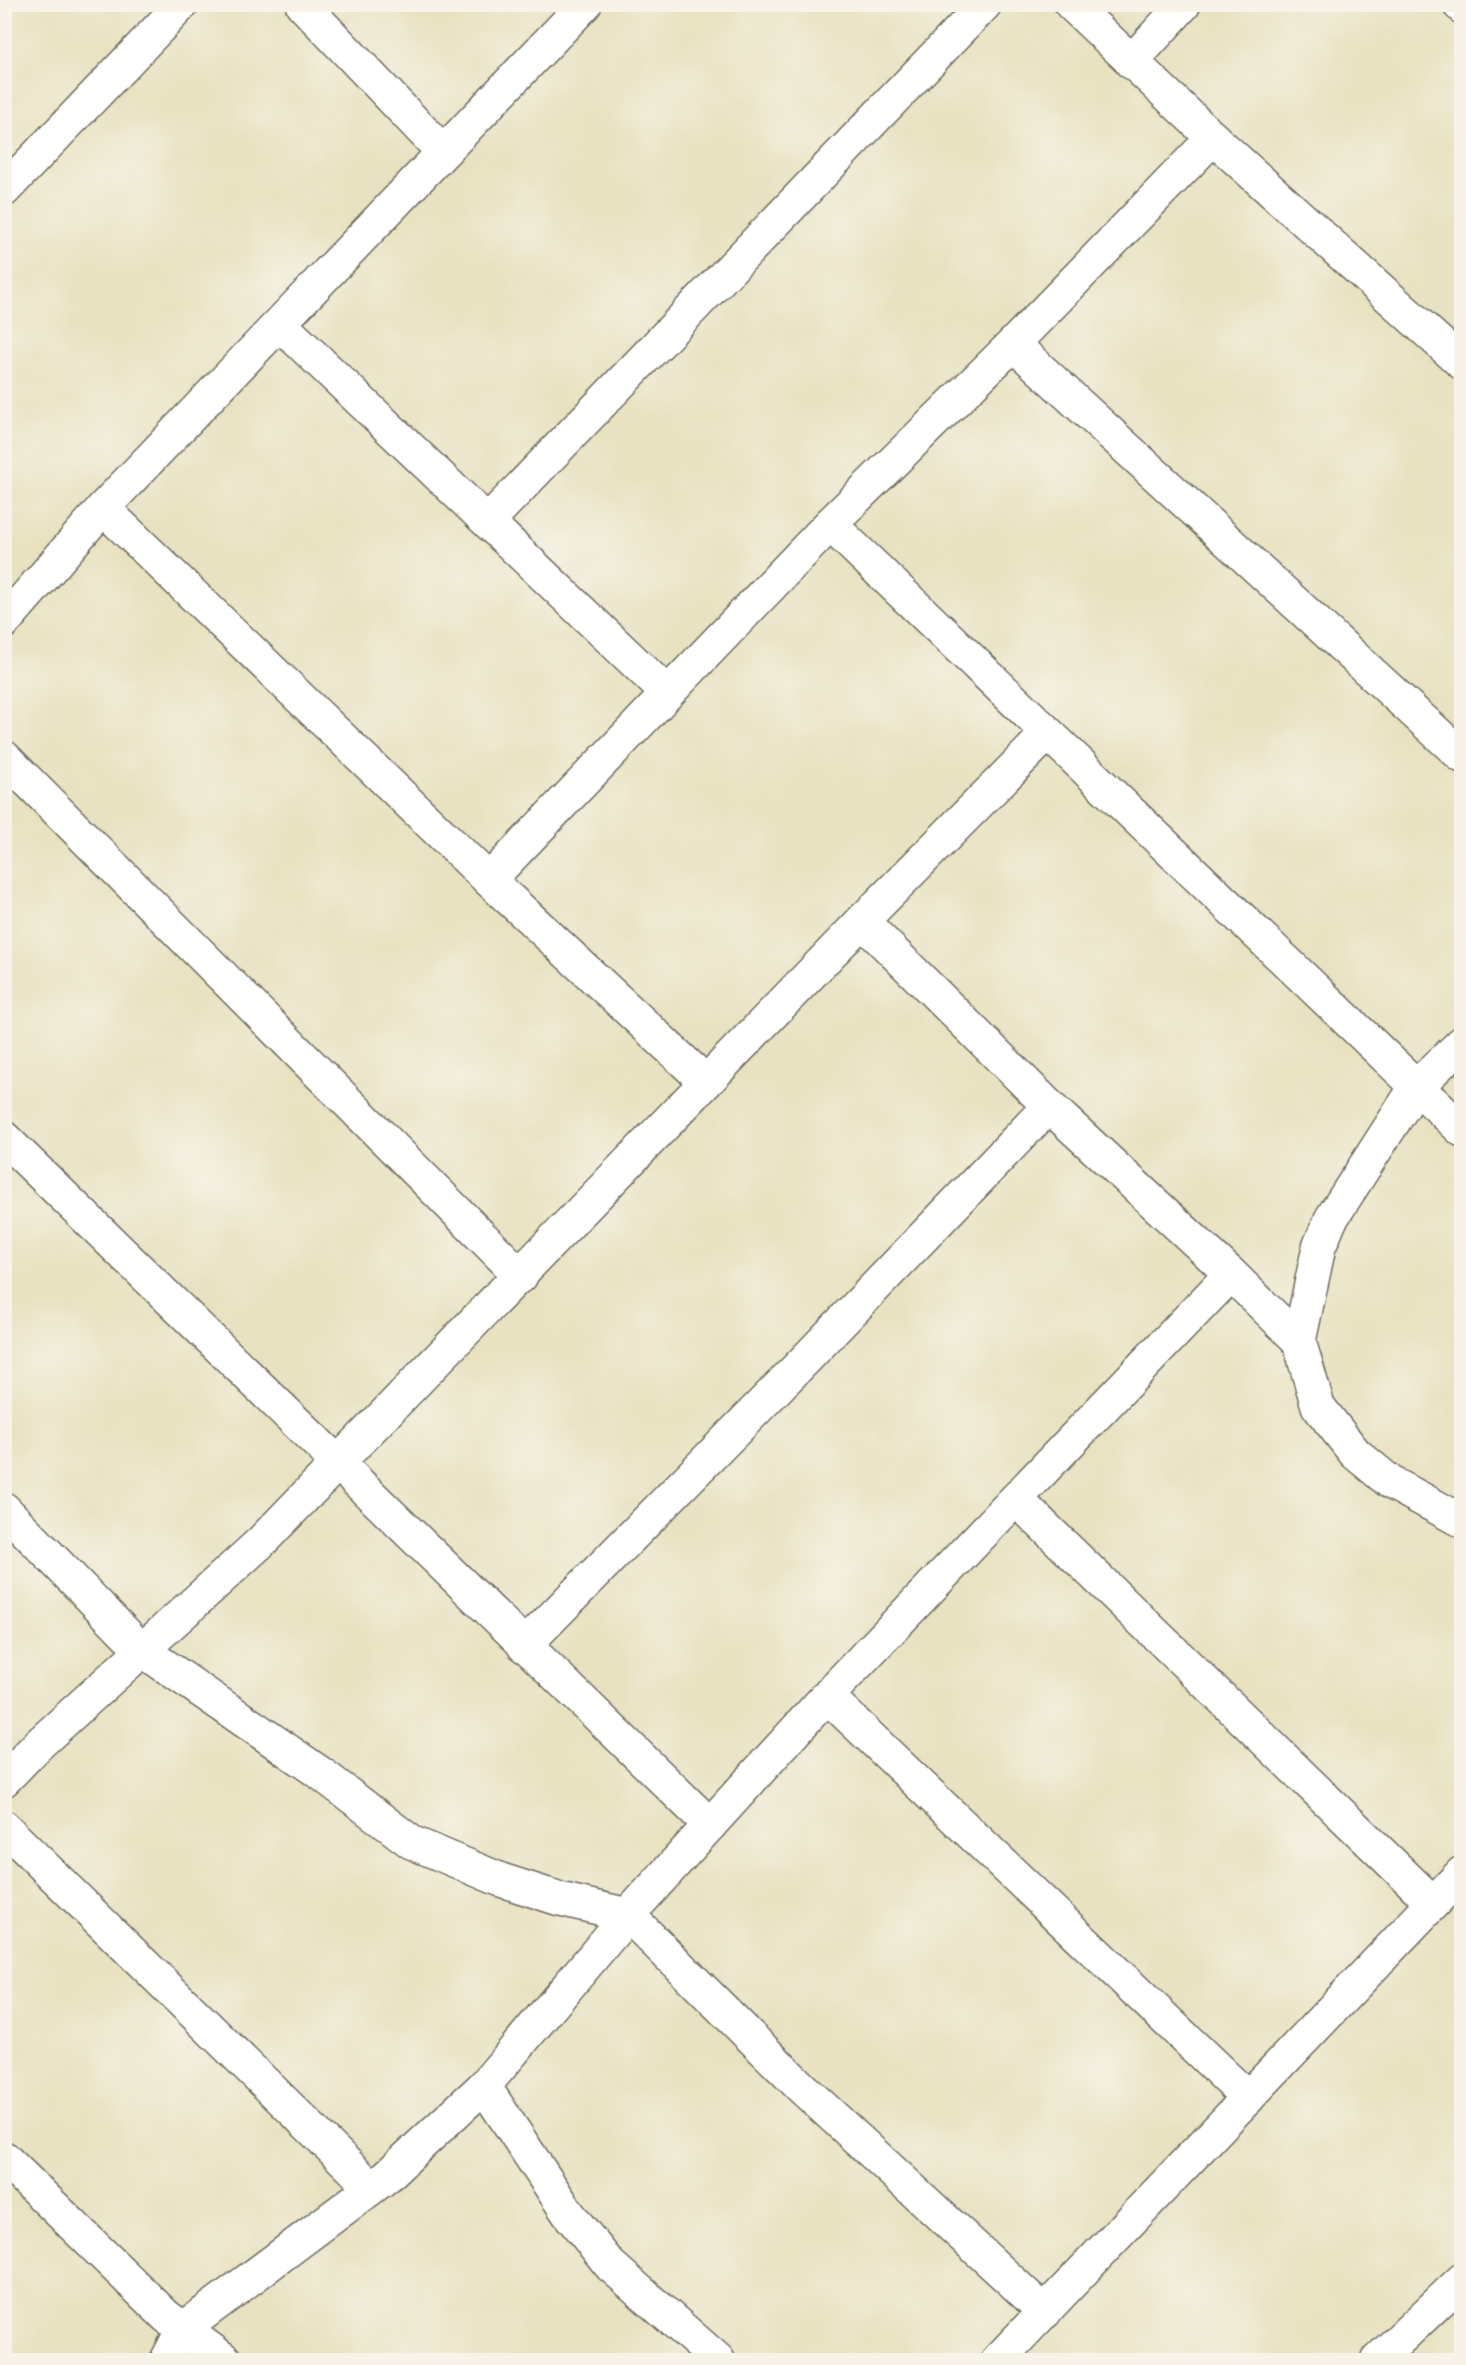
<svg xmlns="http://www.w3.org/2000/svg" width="1466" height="2365" font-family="Pangolin,sans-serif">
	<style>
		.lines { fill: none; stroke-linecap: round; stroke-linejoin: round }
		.minor-casing { stroke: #6d6b5f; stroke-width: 36 }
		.minor { stroke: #fff; stroke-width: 33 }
	</style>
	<rect width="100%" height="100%" fill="#f7f3e8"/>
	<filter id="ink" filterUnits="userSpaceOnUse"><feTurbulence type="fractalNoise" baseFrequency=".0167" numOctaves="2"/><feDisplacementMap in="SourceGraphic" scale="12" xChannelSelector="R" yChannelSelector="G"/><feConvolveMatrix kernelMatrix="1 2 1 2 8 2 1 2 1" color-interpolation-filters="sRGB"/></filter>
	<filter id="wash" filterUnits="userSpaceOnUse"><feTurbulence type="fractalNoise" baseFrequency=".008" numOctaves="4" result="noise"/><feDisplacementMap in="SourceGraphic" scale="24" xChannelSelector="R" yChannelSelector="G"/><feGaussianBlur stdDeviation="1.35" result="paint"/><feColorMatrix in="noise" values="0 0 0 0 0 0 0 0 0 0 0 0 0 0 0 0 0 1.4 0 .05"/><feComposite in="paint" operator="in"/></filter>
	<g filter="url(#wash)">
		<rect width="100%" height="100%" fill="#e8e2c0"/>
	</g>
	<g filter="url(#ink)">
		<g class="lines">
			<defs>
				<g id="minor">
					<polyline points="302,4 443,152"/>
					<polyline points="1071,4 1213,138 1462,363"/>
					<polyline points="1459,4 1462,7"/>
					<polyline points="1131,62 1184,4"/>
					<polyline points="4,190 182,4"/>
					<polyline points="280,324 667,693"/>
					<polyline points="1013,344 1462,756"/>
					<polyline points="103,508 489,880 706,1082"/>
					<polyline points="489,520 985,4"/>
					<polyline points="830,524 1462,1130"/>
					<polyline points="4,622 103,508 585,4"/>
					<polyline points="4,757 521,1276"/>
					<polyline points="489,880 830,524 1013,344 1213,138"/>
					<polyline points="862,921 1049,1106 1231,1274 1299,1341"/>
					<polyline points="1462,1043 1416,1087 1331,1219 1319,1247 1299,1341 1318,1406 1355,1453 1390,1482 1462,1521"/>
					<polyline points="4,1138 710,1825"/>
					<polyline points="1016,1499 1433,1903"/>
					<polyline points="4,1509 142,1650 323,1775 411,1842 501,1880 560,1899 628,1915 801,2087 1045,2312"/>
					<polyline points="524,1646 805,1360 1049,1106"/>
					<polyline points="827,1696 1248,2098"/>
					<polyline points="4,1780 39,1744 261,1542 862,921 1047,734"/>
					<polyline points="4,1827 371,2187"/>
					<polyline points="484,2086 568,2213 610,2265 718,2360"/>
					<polyline points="4,2158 166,2316 225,2360"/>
					<polyline points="167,2360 183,2329 386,2177 484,2086 628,1915 827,1696 1231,1274"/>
					<polyline points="998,2360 1462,1873"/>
					<polyline points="1378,2360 1462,2280"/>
				</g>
			</defs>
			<use href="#minor" class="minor-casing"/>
			<use href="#minor" class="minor"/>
		</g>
	</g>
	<rect width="1466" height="2365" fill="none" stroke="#f7f3e8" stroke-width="24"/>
</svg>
